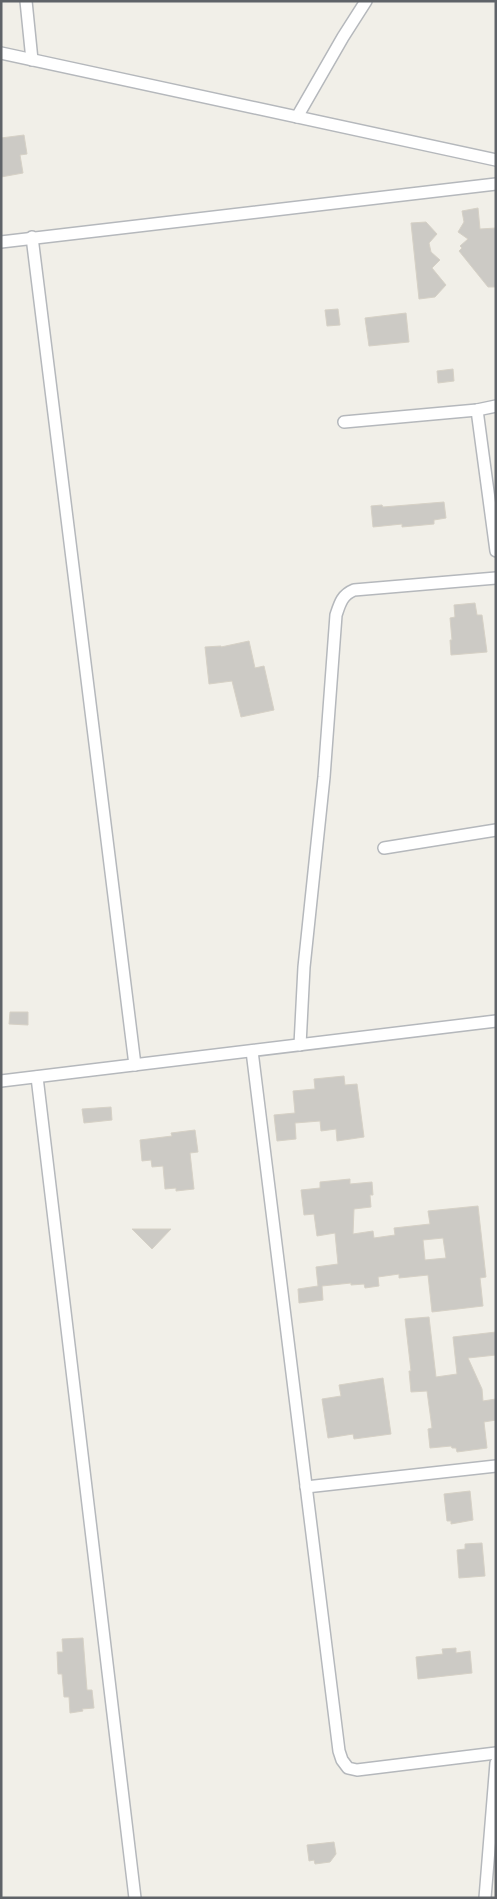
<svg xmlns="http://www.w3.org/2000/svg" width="497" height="1899" font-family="Mulish,sans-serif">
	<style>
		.building { fill: #cccac5; stroke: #d6d1c6; fill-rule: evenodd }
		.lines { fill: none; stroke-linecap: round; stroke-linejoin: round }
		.minor-casing { stroke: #b5b8bc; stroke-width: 14 }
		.minor { stroke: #fff; stroke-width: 11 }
	</style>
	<rect width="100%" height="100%" fill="#f1efe8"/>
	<g class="building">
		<polygon points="24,135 27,154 20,155 23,173 1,177 1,138"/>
		<polygon points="478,208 480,229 496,228 496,287 488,287 459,251 462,248 460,246 468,239 458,232 464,222 462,211"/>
		<polygon points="426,222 437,234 429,243 431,252 440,260 432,268 446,285 435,297 419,299 411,223"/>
		<polygon points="338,309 340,325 327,326 325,310"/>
		<polygon points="406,313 409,342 369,346 365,318"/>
		<polygon points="453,369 454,381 438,383 437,371"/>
		<polygon points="444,502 446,518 434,520 434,524 402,527 402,524 373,527 371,506 382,505 383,507"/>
		<polygon points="475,603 477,615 482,615 487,652 451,655 450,640 452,640 450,618 455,617 454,605"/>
		<polygon points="249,641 255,668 264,666 274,710 241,717 232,681 209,684 205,647 221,646 221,647"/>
		<polygon points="10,1012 28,1012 28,1025 9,1024"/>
		<polygon points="344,1076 345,1085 357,1084 364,1137 337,1141 336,1129 321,1131 320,1121 295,1123 296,1139 277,1141 274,1115 295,1113 293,1091 315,1089 314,1079"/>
		<polygon points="111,1107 112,1120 84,1123 82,1109"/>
		<polygon points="195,1130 198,1152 190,1153 194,1189 176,1191 176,1188 165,1189 163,1166 152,1167 151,1160 142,1161 140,1140 172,1136 171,1133"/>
		<path d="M 350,1179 L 350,1184 L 372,1182 L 373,1195 L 370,1195 L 371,1207 L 354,1209 L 353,1234 L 373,1231 L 374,1238 L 395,1235 L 394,1228 L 430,1224 L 428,1211 L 478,1206 L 486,1277 L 480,1278 L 483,1306 L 432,1312 L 428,1275 L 399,1278 L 399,1274 L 378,1277 L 379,1286 L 365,1288 L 364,1284 L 351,1285 L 351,1283 L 322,1286 L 323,1300 L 299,1303 L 298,1289 L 318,1286 L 316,1267 L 338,1264 L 335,1233 L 317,1236 L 314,1214 L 304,1215 L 301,1190 L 320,1188 L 320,1182 ZM 443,1238 L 446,1258 L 425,1260 L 423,1240 Z"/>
		<polygon points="132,1229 171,1229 152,1249"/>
		<polygon points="429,1317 436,1377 457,1374 453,1337 496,1332 496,1355 468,1358 482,1389 483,1401 496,1399 496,1420 484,1422 487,1448 457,1452 456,1448 452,1448 451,1446 430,1448 428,1429 432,1428 427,1391 411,1392 409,1371 411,1371 405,1319"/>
		<polygon points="383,1378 391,1434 354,1439 353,1434 328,1438 322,1399 341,1396 339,1385"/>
		<polygon points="470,1491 473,1520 451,1524 451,1521 447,1521 444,1494"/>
		<polygon points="482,1543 485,1576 459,1578 457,1550 465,1549 465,1544"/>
		<polygon points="83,1638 87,1690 92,1690 94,1708 82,1709 83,1711 70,1713 69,1697 64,1697 62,1674 58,1674 57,1652 63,1652 62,1639"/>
		<polygon points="456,1648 456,1653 470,1651 472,1673 418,1679 416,1657 443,1654 442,1649"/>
		<polygon points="334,1842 336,1854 330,1862 315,1864 314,1860 309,1861 307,1845"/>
	</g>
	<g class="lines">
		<defs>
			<g id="minor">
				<polyline points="26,1 32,60"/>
				<polyline points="1,53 496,160"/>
				<polyline points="297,117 343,37 366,1"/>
				<polyline points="32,237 135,1065"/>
				<polyline points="1,242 496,184"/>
				<polyline points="477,410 496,551"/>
				<polyline points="344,422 477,410 496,406"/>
				<polyline points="384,848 496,830"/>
				<path d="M 300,1045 L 304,967 L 324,777 L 336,615 C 340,603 342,595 354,590 L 496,578"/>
				<polyline points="252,1051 339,1751 342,1760 348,1768 357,1770 496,1753"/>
				<polyline points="37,1077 135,1898"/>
				<polyline points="1,1081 496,1021"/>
				<polyline points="306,1487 496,1466"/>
				<polyline points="485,1898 496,1763"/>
			</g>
		</defs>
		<use href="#minor" class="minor-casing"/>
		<use href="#minor" class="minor"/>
	</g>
	<rect width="497" height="1899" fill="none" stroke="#5f6368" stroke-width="5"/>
</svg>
